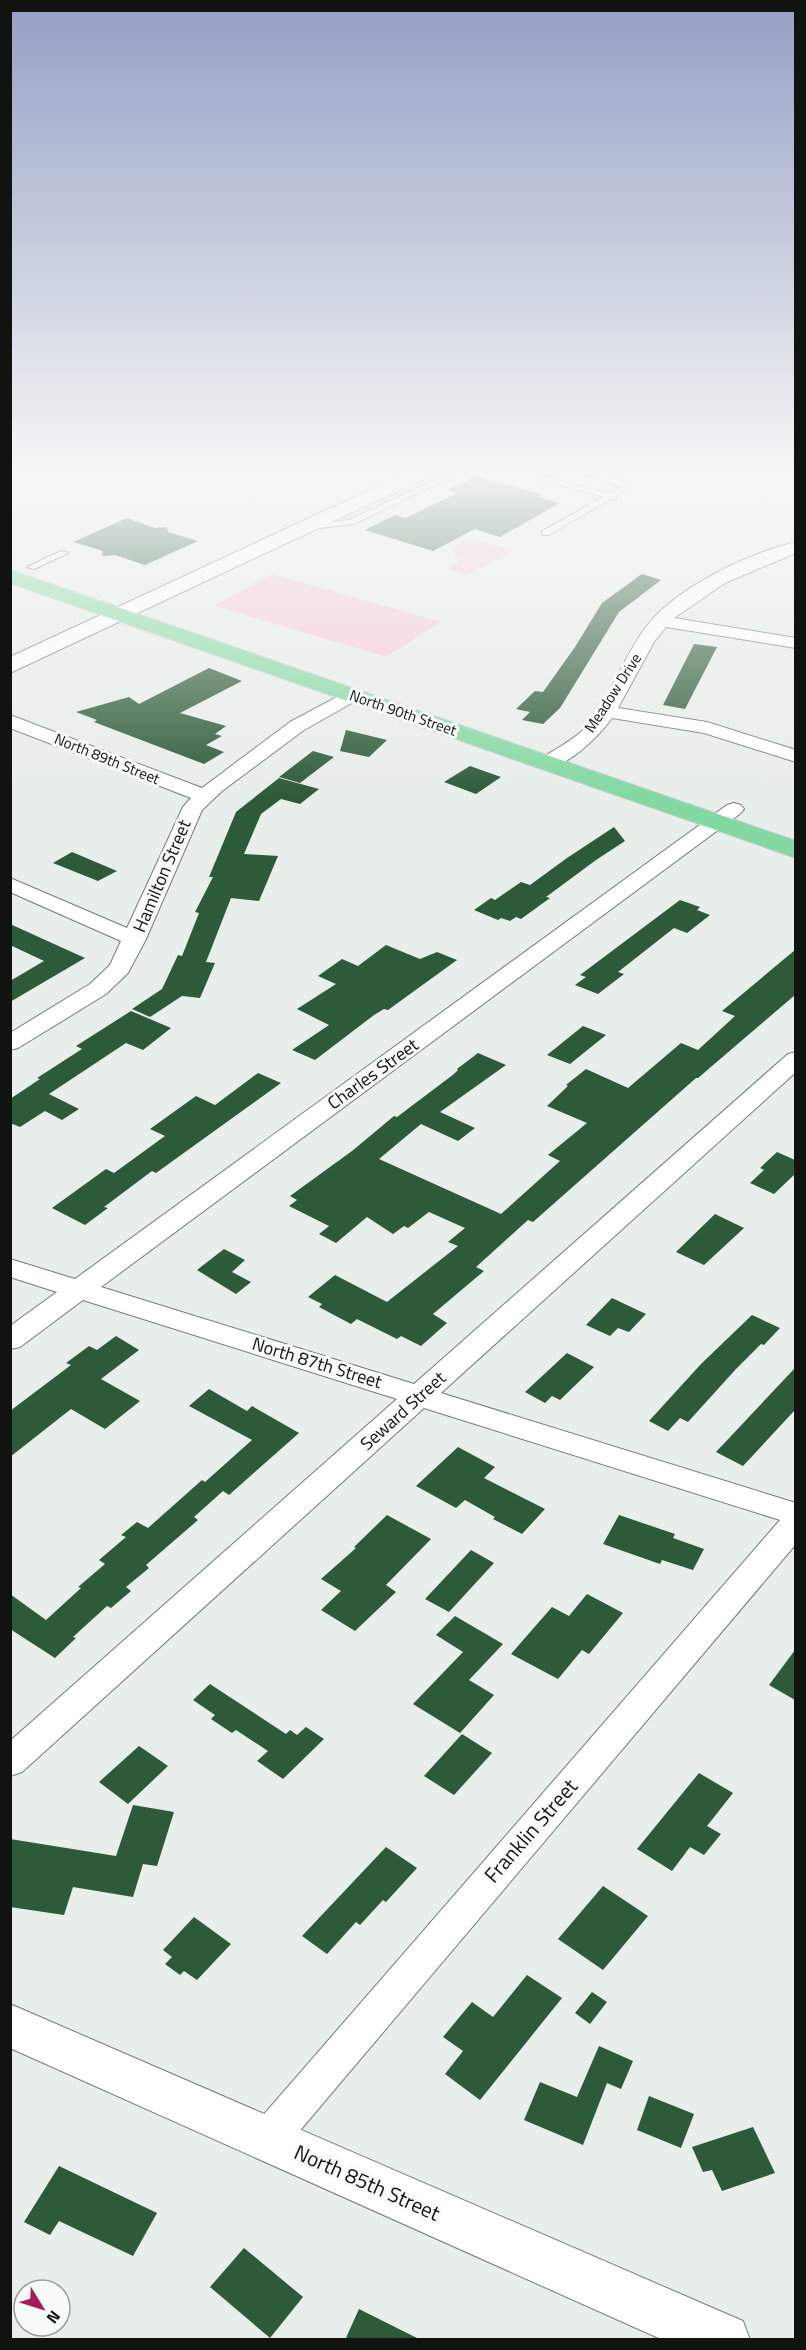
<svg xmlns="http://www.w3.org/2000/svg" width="806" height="2350" font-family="'Titillium Web',sans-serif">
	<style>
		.green { fill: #f8c9d6 }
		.building { fill: #2d5a39 }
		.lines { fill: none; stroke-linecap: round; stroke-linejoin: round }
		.service-casing { stroke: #767b76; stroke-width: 2 }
		.minor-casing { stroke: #767b76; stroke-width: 2 }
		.tertiary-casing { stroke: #767b76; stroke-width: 2 }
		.primary-casing { stroke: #cbcbcb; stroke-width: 2 }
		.service { fill: #fff; fill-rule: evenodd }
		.minor { fill: #fff; fill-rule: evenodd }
		.tertiary { fill: #fff; fill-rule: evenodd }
		.primary { fill: #83d9a2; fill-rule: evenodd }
		.labels { text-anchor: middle; stroke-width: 6; stroke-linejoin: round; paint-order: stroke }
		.far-street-label { font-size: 15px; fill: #111311; stroke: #f6fbf7 }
		.street-label { font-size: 18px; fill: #111311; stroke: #f6fbf7 }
		.near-street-label { font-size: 21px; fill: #111311; stroke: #f6fbf7 }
	</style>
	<rect width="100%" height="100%" fill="#e8eee9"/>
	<g class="green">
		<polygon points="441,468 460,468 350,520 339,519 340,516"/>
		<polygon points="464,541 480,541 514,550 467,575 446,568 461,560 452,557 454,555 452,547"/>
		<polygon points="272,574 441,622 386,657 214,606"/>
	</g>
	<g class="building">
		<polygon points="476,476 543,495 539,497 560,503 500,537 475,529 433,551 365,530 395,515 406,518 457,493 447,490"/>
		<polygon points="127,518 155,528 167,527 168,532 198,541 145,565 115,555 102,556 103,551 73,542"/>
		<polygon points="642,574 661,580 619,612 560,708 543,724 522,720 530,712 516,709 535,691 543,692 575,647 602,603"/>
		<polygon points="694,644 717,647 685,709 663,705"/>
		<polygon points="209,668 242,681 180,713 226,726 215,734 222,736 206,745 224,752 204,764 94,722 97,720 76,712 129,697 139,704"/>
		<polygon points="346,730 387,740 369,757 340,751"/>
		<polygon points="313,751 334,757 300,783 279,777"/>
		<polygon points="470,766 501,777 476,794 444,782"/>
		<polygon points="279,778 319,789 300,804 281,799 261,814 244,854 278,856 259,901 231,898 206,962 215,963 200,998 182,996 150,1017 132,1009 162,989 178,955 182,956 199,913 195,912 213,877 209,877 236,812"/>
		<polygon points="614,827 625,841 596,860 546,897 550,898 521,919 516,917 510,921 501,918 498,920 474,910 491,898 495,900 521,882 530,885 567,858"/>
		<polygon points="72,852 117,871 98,881 53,863"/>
		<polygon points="680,900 700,907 697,910 710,915 687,933 674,928 618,972 624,974 598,994 575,985 586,977 580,975"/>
		<polygon points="10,924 85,958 10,1002 10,981 44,961 10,945"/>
		<polygon points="386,945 420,959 437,952 457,960 388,1010 384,1009 374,1015 315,1060 292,1050 329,1025 297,1009 336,984 318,976 342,959 358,966"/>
		<polygon points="795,950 795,995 698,1078 696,1078 533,1222 528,1220 476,1267 484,1271 433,1314 447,1323 421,1346 401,1336 397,1339 357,1319 351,1324 319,1307 322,1304 308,1297 335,1275 387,1302 458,1246 448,1242 465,1228 429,1212 408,1228 404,1226 393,1234 367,1217 336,1243 319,1234 329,1226 289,1206 297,1200 290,1196 352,1151 394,1116 397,1117 454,1074 458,1070 457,1069 478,1053 506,1065 440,1112 475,1128 458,1141 421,1124 379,1159 501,1214 560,1161 548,1155 587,1123 547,1106 568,1086 566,1085 586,1069 628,1088 681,1043 698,1050 735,1016 722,1011"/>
		<polygon points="131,1011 171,1028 143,1050 126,1043 49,1094 79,1109 62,1120 45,1111 20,1127 10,1123 10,1099 40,1079 37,1078 82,1049 76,1046"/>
		<polygon points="583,1026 606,1035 570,1064 547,1055"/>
		<polygon points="258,1073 281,1083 156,1173 152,1171 104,1207 108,1208 85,1225 52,1208 106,1169 114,1173 165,1136 150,1129 196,1096 215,1105"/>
		<polygon points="777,1152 795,1160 795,1174 774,1194 750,1183 764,1170 760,1168"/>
		<polygon points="715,1214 744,1228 704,1265 676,1252"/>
		<polygon points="224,1249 245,1260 232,1272 251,1282 236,1294 197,1270"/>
		<polygon points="612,1298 646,1314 629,1332 618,1328 610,1336 586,1325"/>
		<polygon points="752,1315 780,1328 764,1345 761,1344 736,1369 688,1422 680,1418 668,1431 649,1421 701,1364"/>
		<polygon points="116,1336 139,1350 101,1379 140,1401 105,1429 71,1409 10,1457 10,1411 71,1365 66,1363 89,1346 97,1350"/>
		<polygon points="567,1353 594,1367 560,1400 552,1396 545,1403 525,1392"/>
		<polygon points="795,1368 795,1410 743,1466 716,1452"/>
		<polygon points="209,1389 247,1411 252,1406 299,1433 229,1495 223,1491 194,1517 198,1520 146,1565 149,1568 126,1587 131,1591 111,1608 107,1606 73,1637 76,1638 55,1658 10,1629 10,1594 46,1620 81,1588 78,1587 105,1564 99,1560 126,1537 121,1535 137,1522 148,1528 202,1480 205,1482 252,1440 189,1406"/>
		<polygon points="458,1447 495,1467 484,1478 545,1509 522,1534 493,1519 495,1517 465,1500 456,1508 416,1486"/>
		<polygon points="387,1515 431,1539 386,1585 396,1592 355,1631 321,1610 341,1591 321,1579 356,1548 354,1547"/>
		<polygon points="619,1515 675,1534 673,1538 704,1549 693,1570 662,1560 660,1564 603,1544"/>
		<polygon points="471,1550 494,1563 449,1612 425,1599"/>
		<polygon points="587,1594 623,1613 589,1654 582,1650 558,1679 511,1654 552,1607 569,1616"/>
		<polygon points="455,1616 503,1644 469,1680 494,1695 460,1733 413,1704 463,1652 436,1635"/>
		<polygon points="795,1650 795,1700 769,1685"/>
		<polygon points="210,1684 286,1734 290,1730 297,1735 306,1727 324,1739 283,1779 257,1761 268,1751 236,1730 232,1733 211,1719 215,1715 193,1700"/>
		<polygon points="462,1734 492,1753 454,1795 424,1776"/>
		<polygon points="139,1746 168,1766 128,1804 99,1782"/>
		<polygon points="699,1773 733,1793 707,1826 721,1834 704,1855 690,1847 672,1871 637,1849"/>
		<polygon points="133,1805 174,1812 157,1866 143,1864 133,1897 73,1887 64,1915 10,1907 10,1839 116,1856"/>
		<polygon points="386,1847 417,1868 386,1902 383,1900 360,1925 356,1922 327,1954 302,1936"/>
		<polygon points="603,1886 648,1916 603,1970 558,1939"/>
		<polygon points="194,1917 231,1944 197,1980 184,1971 180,1975 165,1964 172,1957 163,1950"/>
		<polygon points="527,1975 562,1998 480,2100 445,2074 463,2051 443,2037 472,2002 493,2017"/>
		<polygon points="592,1992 607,2002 590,2024 575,2013"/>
		<polygon points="599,2046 633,2061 621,2089 607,2083 583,2145 524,2120 540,2082 577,2097"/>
		<polygon points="649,2096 694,2114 681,2148 637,2130"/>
		<polygon points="753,2127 775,2173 722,2191 712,2170 703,2172 692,2147"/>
		<polygon points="59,2166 157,2213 133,2256 59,2221 50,2235 24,2222"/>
		<polygon points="244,2248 303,2297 270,2338 210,2287"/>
		<polygon points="359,2309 421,2340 345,2340"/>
	</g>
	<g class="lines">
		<defs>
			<g id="service">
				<polygon points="461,468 470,468 354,524 310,529 306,527 310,525 349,520"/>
				<path d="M 563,468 C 579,467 619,477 631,487 L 616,496 L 616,499 L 611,499 L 548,535 L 542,535 L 542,531 L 604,497 L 538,479 L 538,475 L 610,494 L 622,487 Z"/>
				<polygon points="61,551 68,553 34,569 27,567"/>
			</g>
			<g id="minor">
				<path d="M 796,542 L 796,553 L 725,583 L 674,618 L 796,638 L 796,648 L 666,627 L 654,642 L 618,708 L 707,722 L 796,750 L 796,762 L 704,733 L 612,718 C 599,736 563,773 540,767 L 537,763 L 540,759 C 554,750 570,742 582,731 C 610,702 621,660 646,627 C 677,587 747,554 796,542 Z"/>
				<polygon points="352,689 359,691 361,695 359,699 304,730 222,791 202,810 146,939 128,973 106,994 18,1048 10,1050 10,1033 90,984 110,965 121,941 10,892 10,878 127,928 183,807 191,798 10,728 10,715 202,788 290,722"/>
				<polygon points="734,803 741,805 744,809 741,813 101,1287 414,1384 788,1054 796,1052 796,1072 441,1393 796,1503 796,1544 281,2153 267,2159 253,2153 247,2140 253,2127 780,1520 424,1408 22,1772 10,1776 10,1741 397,1399 83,1300 20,1347 10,1349 10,1326 57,1292 10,1277 10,1259 75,1279 727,805"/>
			</g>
			<g id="tertiary">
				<polygon points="417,468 440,468 438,472 10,673 10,657"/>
				<polygon points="10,2004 743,2321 750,2340 663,2340 10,2048"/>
			</g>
			<polygon id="primary" points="10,570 796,841 796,858 10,583"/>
		</defs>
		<use href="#service" class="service-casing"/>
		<use href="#minor" class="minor-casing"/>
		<use href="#tertiary" class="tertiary-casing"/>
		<use href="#primary" class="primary-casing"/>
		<use href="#service" class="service"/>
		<use href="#minor" class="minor"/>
		<use href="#tertiary" class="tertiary"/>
		<use href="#primary" class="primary"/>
	</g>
	<linearGradient id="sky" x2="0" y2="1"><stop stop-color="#959fc5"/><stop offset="0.59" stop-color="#f5f7f5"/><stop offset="1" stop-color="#f5f7f5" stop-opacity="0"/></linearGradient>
	<rect width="806" height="797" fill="url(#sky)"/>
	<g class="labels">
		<g class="far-street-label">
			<text transform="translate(613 693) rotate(-57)" y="5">Meadow Drive</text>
			<text transform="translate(403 713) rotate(19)" y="5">North 90th Street</text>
			<text transform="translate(107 759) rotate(22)" y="5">North 89th Street</text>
		</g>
		<g class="street-label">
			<text transform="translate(162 876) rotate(-67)" y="6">Hamilton Street</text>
			<text transform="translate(373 1074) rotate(-36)" y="6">Charles Street</text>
			<text transform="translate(317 1363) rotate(17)" y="6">North 87th Street</text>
			<text transform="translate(403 1411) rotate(-42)" y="6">Seward Street</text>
		</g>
		<g class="near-street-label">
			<text transform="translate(531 1831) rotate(-49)" y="7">Franklin Street</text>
			<text transform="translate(367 2183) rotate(24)" y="7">North 85th Street</text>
		</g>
	</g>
	<rect width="806" height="2350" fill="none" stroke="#111311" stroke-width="24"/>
	<g transform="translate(42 2308) rotate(128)"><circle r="28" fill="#f6fbf7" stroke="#9a9e9b" stroke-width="1.5"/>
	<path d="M0-4.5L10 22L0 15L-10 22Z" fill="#a7195b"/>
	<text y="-9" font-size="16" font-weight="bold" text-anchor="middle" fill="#111311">N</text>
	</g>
</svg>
